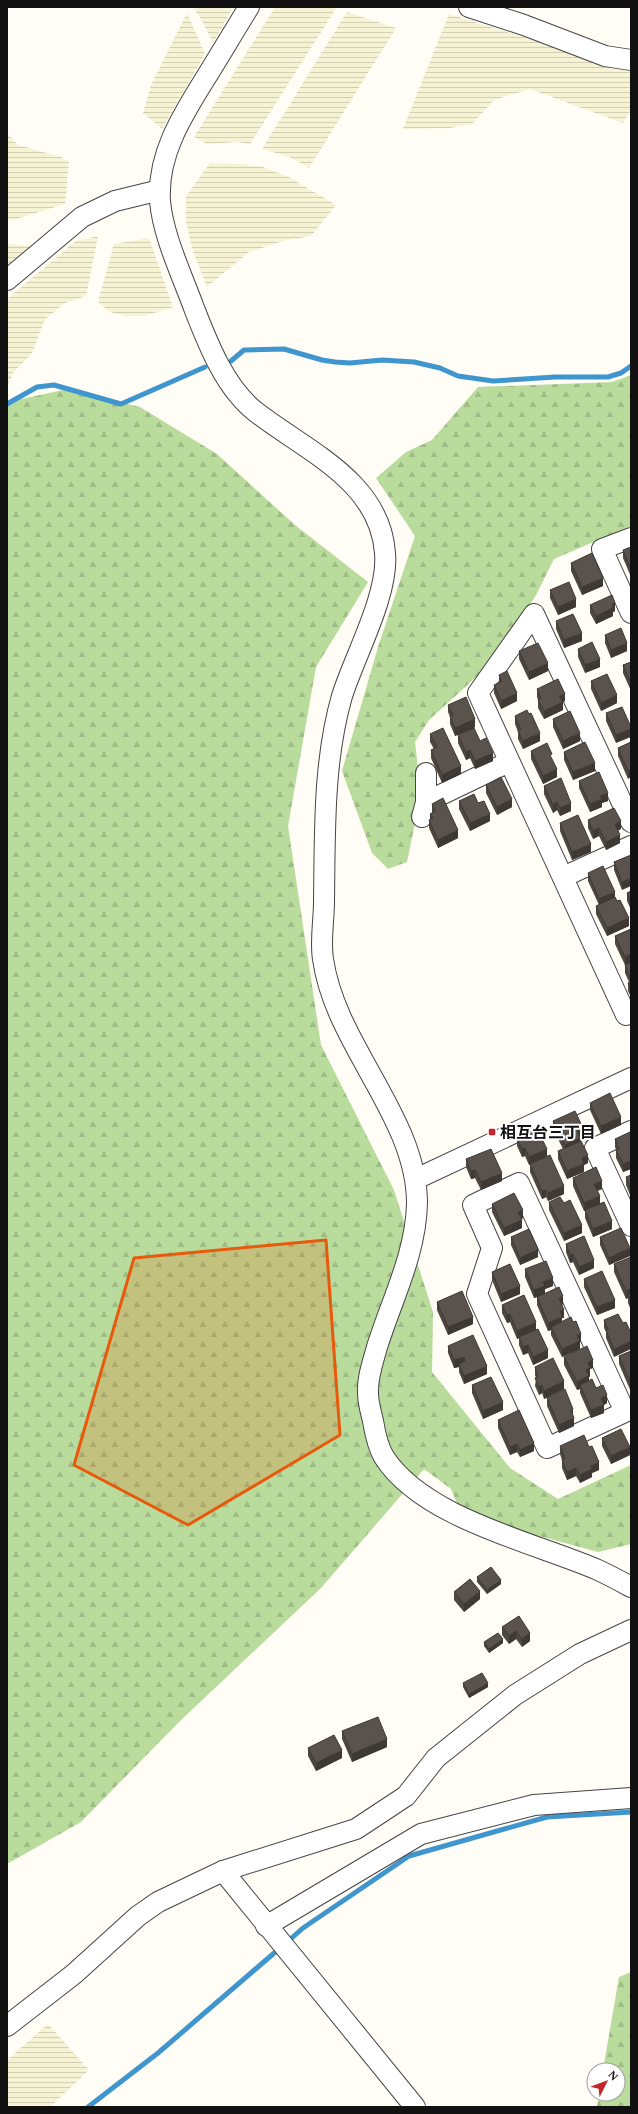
<svg xmlns="http://www.w3.org/2000/svg" width="638" height="2114" font-family="Spectral,'Noto Sans JP',serif">
	<style>
		.farmland { fill: url(#farmland-rules) }
		.forest { fill: url(#forest-firs) }
		.lines { fill: none; stroke-linecap: round; stroke-linejoin: round }
		.stream { stroke: #3f96cf; stroke-width: 5 }
		.minor-casing { stroke: #444; stroke-width: 22 }
		.minor { stroke: #fff; stroke-width: 20 }
		.wall { fill: #4d4742 }
		.shaded-wall { fill: #3f3936 }
		.building { fill: #5a524d; stroke: #3f3936 }
		.marked { fill: #e8590c; fill-opacity: 0.2; stroke: #e8590c; stroke-width: 3; stroke-linejoin: round }
		.poi-dot { fill: #c4262e; stroke: #fff; stroke-width: 1.5 }
		.labels { text-anchor: middle; stroke-width: 4; stroke-linejoin: round; paint-order: stroke }
		.poi-label { font-size: 16px; font-weight: bold; fill: #111; stroke: #fff; text-anchor: start }
	</style>
	<defs>
		<pattern id="farmland-rules" width="6" height="5" patternUnits="userSpaceOnUse"><rect width="6" height="5" fill="#f6f3d4"/><path d="M0 2.5h6" fill="none" stroke="#d2cfb5"/></pattern>
		<pattern id="forest-firs" width="22" height="20" patternUnits="userSpaceOnUse"><rect width="22" height="20" fill="#b9dc9c"/><path d="M5 1l3.5 6h-7zM16 11l3.5 6h-7z" fill="#9ebc85"/></pattern>
	</defs>
	<rect width="100%" height="100%" fill="#fffdf5"/>
	<g class="farmland">
		<polygon points="193,7 233,7 213,43 202,21"/>
		<polygon points="275,7 337,7 250,144 238,142 207,144 194,137"/>
		<polygon points="347,12 396,28 309,168 290,157 262,149"/>
		<polygon points="187,13 205,54 162,129 143,113 151,85"/>
		<polygon points="449,14 549,45 604,66 631,71 631,110 623,123 530,89 494,100 472,124 450,128 403,129"/>
		<polygon points="7,133 18,145 61,157 69,162 65,204 13,220 7,220"/>
		<polygon points="210,163 242,164 263,167 289,177 336,205 311,236 283,241 249,252 207,287 192,248 186,221 186,196"/>
		<polygon points="98,236 86,296 65,303 45,319 32,353 13,373 7,387 7,299 76,241"/>
		<polygon points="149,238 173,307 144,316 127,316 110,312 98,302 114,244"/>
		<polygon points="7,244 34,246 7,268"/>
		<polygon points="48,2024 89,2070 50,2107 7,2107 7,2060"/>
	</g>
	<g class="forest">
		<polygon points="631,375 631,526 554,559 535,597 486,668 429,720 415,742 421,794 407,862 388,869 372,853 342,771 378,647 415,536 376,478 406,452 432,440 478,387 612,382"/>
		<polygon points="68,389 140,407 217,454 295,525 368,582 316,667 288,826 321,1045 394,1190 433,1312 432,1372 510,1468 558,1499 631,1465 631,1544 598,1552 532,1534 458,1506 451,1489 424,1469 321,1588 179,1722 81,1822 7,1864 7,402"/>
		<polygon points="631,1972 631,2107 597,2107 599,2094 618,2094 618,2070 603,2070 619,1977"/>
	</g>
	<g class="lines">
		<g class="stream">
			<polyline points="231,361 244,350 284,349 322,360 335,362 350,363 382,360 414,362 440,368 458,376 493,381 555,377 608,377 621,373 631,366"/>
			<polyline points="7,404 37,387 54,385 121,404 205,367"/>
			<polyline points="286,1943 303,1928 409,1856 547,1817 631,1812"/>
			<polyline points="88,2107 158,2053 280,1948"/>
		</g>
		<defs>
			<g id="minor">
				<path d="M 249,7 C 234,31 220,55 205,79 C 182,116 157,155 160,201 C 163,236 182,275 194,308 C 208,344 225,388 256,412 C 306,451 380,481 385,553 C 389,594 355,655 342,696 C 323,762 325,834 324,902 C 324,920 320,941 323,959 C 335,1045 417,1117 417,1203 C 416,1254 392,1299 377,1347 C 373,1362 367,1378 368,1393 C 368,1403 371,1412 373,1421 C 375,1433 378,1447 384,1457 C 423,1518 533,1542 598,1570 C 609,1575 620,1581 631,1587"/>
				<polyline points="469,7 524,25 605,56 631,60"/>
				<polyline points="7,280 82,217 115,201 160,190"/>
				<polyline points="631,538 602,549 631,613"/>
				<polyline points="426,802 509,762"/>
				<polyline points="422,817 426,802 426,773"/>
				<polyline points="631,822 534,614 478,693 626,1015 631,1013"/>
				<polyline points="563,877 631,846"/>
				<polyline points="631,1131 595,1148 631,1226"/>
				<polyline points="416,1179 631,1078"/>
				<polygon points="519,1183 625,1412 547,1448 477,1294 492,1248 473,1205"/>
				<polyline points="223,1871 415,2107"/>
				<polyline points="266,1926 421,1834 534,1805 631,1798"/>
				<polyline points="7,2026 74,1974 138,1916 158,1902 223,1871 356,1829 406,1796 436,1758 515,1695 580,1654 631,1630"/>
			</g>
		</defs>
		<use href="#minor" class="minor-casing"/>
		<use href="#minor" class="minor"/>
	</g>
	<g class="wall">
		<polygon points="631,547 631,577 623,558 623,550"/>
		<polygon points="571,563 603,586 582,595 571,571"/>
		<polygon points="550,590 576,607 558,615 550,598"/>
		<polygon points="590,605 615,611 613,612 613,616 596,624 590,613"/>
		<polygon points="556,621 582,641 564,648 556,629"/>
		<polygon points="605,635 627,651 611,658 605,643"/>
		<polygon points="578,649 600,667 585,673 578,657"/>
		<polygon points="519,651 548,671 529,680 519,659"/>
		<polygon points="631,662 631,691 623,673 623,665"/>
		<polygon points="499,675 517,701 501,709 494,693 494,685 499,683"/>
		<polygon points="591,681 617,703 601,711 591,689"/>
		<polygon points="537,689 565,701 563,702 563,710 544,719 538,708 538,700 537,697"/>
		<polygon points="448,705 475,727 474,728 480,741 493,761 475,769 470,758 466,760 458,743 458,735 467,731 455,736 450,724 450,717 448,712"/>
		<polygon points="606,713 631,727 616,743 606,721"/>
		<polygon points="515,716 540,741 523,749 518,739 518,732 515,724"/>
		<polygon points="553,719 580,741 563,749 553,727"/>
		<polygon points="430,734 461,774 442,783 431,758 431,750 434,749 430,742"/>
		<polygon points="631,742 628,779 618,756 618,748"/>
		<polygon points="531,751 557,777 543,784 531,759"/>
		<polygon points="564,752 595,771 573,780 564,760"/>
		<polygon points="579,781 608,801 602,803 602,807 590,812 579,788"/>
		<polygon points="486,785 512,807 497,815 486,793"/>
		<polygon points="544,786 571,811 560,816 557,810 553,813 544,794"/>
		<polygon points="459,801 478,803 490,821 470,831 459,809"/>
		<polygon points="432,804 458,838 438,848 429,828 429,820 430,820 430,814 432,813"/>
		<polygon points="588,820 621,829 618,830 620,843 606,850 599,836 593,839 588,828"/>
		<polygon points="560,823 591,852 572,860 560,831"/>
		<polygon points="631,855 622,890 614,870 614,862"/>
		<polygon points="588,873 615,897 629,926 607,936 596,914 596,906 599,905 588,881"/>
		<polygon points="631,891 631,910 627,901 627,893"/>
		<polygon points="631,929 631,997 628,991 628,983 629,982 625,973 625,965 615,944 615,936"/>
		<polygon points="590,1103 621,1125 601,1134 590,1110"/>
		<polygon points="553,1121 583,1136 580,1137 581,1141 588,1163 584,1165 584,1172 567,1179 558,1159 558,1151 563,1149 553,1129"/>
		<polygon points="631,1134 631,1169 623,1172 616,1158 616,1150 615,1147 615,1139"/>
		<polygon points="517,1138 547,1157 564,1194 548,1201 546,1197 542,1199 530,1172 530,1165 529,1165 525,1156 522,1157 517,1146"/>
		<polygon points="466,1159 502,1181 481,1190 475,1178 471,1179 466,1167"/>
		<polygon points="631,1175 630,1195 626,1185 626,1177"/>
		<polygon points="573,1178 602,1189 597,1191 600,1203 612,1229 593,1237 585,1218 585,1211 584,1211 573,1186"/>
		<polygon points="549,1202 564,1203 582,1233 564,1241 549,1210"/>
		<polygon points="492,1204 523,1218 521,1219 522,1228 504,1236 492,1212"/>
		<polygon points="511,1237 538,1257 520,1265 511,1245"/>
		<polygon points="600,1237 630,1256 609,1265 600,1245"/>
		<polygon points="566,1244 594,1268 579,1275 573,1262 570,1263 566,1252"/>
		<polygon points="631,1257 631,1310 628,1303 628,1298 626,1299 614,1272 614,1264"/>
		<polygon points="525,1269 553,1286 545,1289 545,1294 563,1304 562,1305 564,1318 562,1318 562,1322 581,1342 580,1342 580,1349 562,1357 551,1335 551,1330 548,1331 537,1305 537,1297 534,1298 525,1277"/>
		<polygon points="492,1272 520,1294 501,1302 492,1280"/>
		<polygon points="584,1279 615,1308 597,1315 584,1287"/>
		<polygon points="437,1302 473,1324 448,1335 437,1310"/>
		<polygon points="502,1305 536,1330 548,1358 533,1365 528,1353 523,1355 519,1345 519,1338 517,1339 510,1322 507,1323 502,1313"/>
		<polygon points="604,1320 623,1323 614,1357 606,1338 606,1332 604,1328"/>
		<polygon points="448,1346 487,1374 464,1384 459,1372 459,1367 454,1368 448,1353"/>
		<polygon points="631,1351 631,1392 619,1364 619,1356"/>
		<polygon points="564,1357 593,1368 590,1369 590,1376 589,1377 589,1381 596,1388 607,1403 604,1405 604,1413 591,1418 580,1393 580,1389 577,1390 564,1365"/>
		<polygon points="535,1367 564,1389 544,1399 542,1393 539,1395 535,1386 536,1378 535,1375"/>
		<polygon points="472,1385 503,1410 483,1419 472,1393"/>
		<polygon points="547,1398 573,1416 574,1426 559,1433 547,1406"/>
		<polygon points="498,1420 534,1451 520,1457 517,1452 510,1455 498,1428"/>
		<polygon points="602,1438 630,1455 611,1464 602,1446"/>
		<polygon points="560,1446 599,1470 592,1473 592,1477 580,1483 576,1476 567,1480 562,1468 562,1460 560,1454"/>
		<polygon points="477,1577 501,1584 487,1594 477,1582"/>
		<polygon points="454,1592 480,1599 464,1612 454,1600"/>
		<polygon points="519,1616 530,1641 522,1647 516,1639 509,1644 502,1635 502,1627"/>
		<polygon points="484,1642 503,1643 489,1653 484,1646"/>
		<polygon points="463,1683 488,1687 469,1698 463,1687"/>
		<polygon points="342,1731 387,1747 352,1762 342,1739"/>
		<polygon points="308,1748 342,1758 316,1771 308,1756"/>
	</g>
	<g class="shaded-wall">
		<polygon points="603,578 603,586 582,595 582,587"/>
		<polygon points="576,599 576,607 558,615 558,607"/>
		<polygon points="615,603 615,611 613,612 613,616 596,624 596,616 612,604"/>
		<polygon points="582,633 582,641 564,648 564,640"/>
		<polygon points="627,643 627,651 611,658 611,650"/>
		<polygon points="600,659 600,667 585,673 585,665"/>
		<polygon points="548,663 548,671 529,680 529,672"/>
		<polygon points="517,693 517,701 501,709 501,701"/>
		<polygon points="565,694 565,701 563,702 563,710 544,719 544,711 559,696"/>
		<polygon points="617,695 617,703 601,711 601,703"/>
		<polygon points="475,719 475,727 455,736 455,728"/>
		<polygon points="631,729 631,737 616,743 616,735"/>
		<polygon points="540,733 540,741 523,749 523,741"/>
		<polygon points="580,733 580,741 563,749 563,741"/>
		<polygon points="470,750 470,758 466,760 466,752"/>
		<polygon points="493,753 493,761 475,769 475,761"/>
		<polygon points="595,763 595,771 573,780 573,772"/>
		<polygon points="461,766 461,774 442,783 442,775"/>
		<polygon points="557,769 557,777 543,784 543,776"/>
		<polygon points="631,769 631,777 628,779 628,771"/>
		<polygon points="608,793 608,801 602,803 602,807 590,812 590,804 600,796"/>
		<polygon points="512,799 512,807 497,815 497,807"/>
		<polygon points="557,802 557,810 553,813 553,805"/>
		<polygon points="571,803 571,811 560,816 560,808"/>
		<polygon points="490,814 490,821 470,831 470,823"/>
		<polygon points="621,821 621,829 615,832 615,824"/>
		<polygon points="599,828 599,836 593,839 593,831"/>
		<polygon points="458,830 458,838 438,848 438,840"/>
		<polygon points="620,835 620,843 606,850 606,842"/>
		<polygon points="591,844 591,852 572,860 572,852"/>
		<polygon points="631,878 631,886 622,890 622,882"/>
		<polygon points="615,892 615,900 599,907 599,899"/>
		<polygon points="629,918 629,926 607,936 607,928"/>
		<polygon points="631,954 631,962 625,965 625,957"/>
		<polygon points="621,1117 621,1125 601,1134 601,1126"/>
		<polygon points="583,1128 583,1136 577,1138 577,1131"/>
		<polygon points="581,1138 581,1146 565,1153 565,1145"/>
		<polygon points="525,1148 525,1156 522,1157 522,1149"/>
		<polygon points="547,1149 547,1157 529,1165 529,1157"/>
		<polygon points="588,1155 588,1163 584,1165 584,1172 567,1179 567,1171 582,1158"/>
		<polygon points="631,1161 631,1169 623,1172 623,1164"/>
		<polygon points="475,1170 475,1178 471,1179 471,1171"/>
		<polygon points="502,1173 502,1181 481,1190 481,1182"/>
		<polygon points="602,1181 602,1189 594,1192 594,1184"/>
		<polygon points="564,1186 564,1194 548,1201 548,1193"/>
		<polygon points="546,1190 546,1197 542,1199 542,1191"/>
		<polygon points="600,1196 600,1204 584,1211 584,1203"/>
		<polygon points="523,1210 523,1218 518,1220 518,1212"/>
		<polygon points="522,1220 522,1228 504,1236 504,1228"/>
		<polygon points="612,1221 612,1229 593,1237 593,1229"/>
		<polygon points="582,1225 582,1233 564,1241 564,1233"/>
		<polygon points="630,1248 630,1256 609,1265 609,1258"/>
		<polygon points="538,1249 538,1257 520,1265 520,1258"/>
		<polygon points="573,1254 573,1262 570,1263 570,1255"/>
		<polygon points="594,1260 594,1268 579,1275 579,1267"/>
		<polygon points="553,1278 553,1286 545,1289 545,1294 534,1298 534,1290 543,1282"/>
		<polygon points="520,1286 520,1294 501,1302 501,1294"/>
		<polygon points="631,1288 631,1296 628,1295 628,1298 626,1299 626,1291"/>
		<polygon points="563,1296 563,1304 559,1306 559,1298"/>
		<polygon points="615,1300 615,1308 597,1315 597,1307"/>
		<polygon points="564,1310 564,1318 562,1318 562,1325 551,1327 551,1330 548,1331 548,1323 560,1311"/>
		<polygon points="510,1314 510,1322 507,1323 507,1315"/>
		<polygon points="473,1317 473,1324 448,1335 448,1327"/>
		<polygon points="536,1322 536,1330 517,1339 517,1331"/>
		<polygon points="581,1334 581,1342 580,1342 580,1349 562,1357 562,1349 577,1335"/>
		<polygon points="631,1341 631,1349 614,1357 614,1349"/>
		<polygon points="528,1345 528,1353 523,1355 523,1347"/>
		<polygon points="548,1350 548,1358 533,1365 533,1357"/>
		<polygon points="464,1357 464,1365 459,1364 459,1367 454,1368 454,1360"/>
		<polygon points="593,1360 593,1368 590,1369 590,1376 589,1377 589,1384 580,1385 580,1389 577,1390 577,1382 586,1370 588,1362"/>
		<polygon points="487,1366 487,1374 464,1384 464,1376"/>
		<polygon points="564,1381 564,1389 544,1399 544,1391"/>
		<polygon points="542,1385 542,1393 539,1395 539,1387"/>
		<polygon points="607,1395 607,1403 601,1406 601,1398"/>
		<polygon points="503,1402 503,1410 483,1419 483,1411"/>
		<polygon points="604,1405 604,1413 591,1418 591,1410"/>
		<polygon points="573,1409 573,1417 571,1410"/>
		<polygon points="574,1418 574,1426 559,1433 559,1425"/>
		<polygon points="534,1443 534,1451 520,1457 520,1450"/>
		<polygon points="517,1444 517,1452 510,1455 510,1447"/>
		<polygon points="630,1447 630,1455 611,1464 611,1456"/>
		<polygon points="599,1462 599,1470 592,1473 592,1477 580,1483 580,1475 591,1466"/>
		<polygon points="576,1468 576,1476 567,1480 567,1472"/>
		<polygon points="501,1580 501,1584 487,1594 487,1590"/>
		<polygon points="480,1591 480,1599 464,1612 464,1604"/>
		<polygon points="516,1631 516,1639 509,1644 509,1636"/>
		<polygon points="530,1633 530,1641 522,1647 522,1639"/>
		<polygon points="503,1639 503,1643 489,1653 489,1649"/>
		<polygon points="488,1683 488,1687 469,1698 469,1694"/>
		<polygon points="387,1739 387,1747 352,1762 352,1754"/>
		<polygon points="342,1750 342,1758 316,1771 316,1763"/>
	</g>
	<g class="building">
		<polygon points="631,547 631,569 623,550"/>
		<polygon points="592,553 603,578 582,587 571,563"/>
		<polygon points="569,582 576,599 558,607 550,590"/>
		<polygon points="612,595 615,603 612,604 613,608 596,616 590,605"/>
		<polygon points="573,614 582,633 564,640 556,621"/>
		<polygon points="621,628 627,643 611,650 605,635"/>
		<polygon points="592,642 600,659 585,665 578,649"/>
		<polygon points="538,643 548,663 529,672 519,651"/>
		<polygon points="631,662 631,683 623,665"/>
		<polygon points="507,671 517,693 501,701 494,685 502,681 499,675"/>
		<polygon points="607,674 617,695 601,703 591,681"/>
		<polygon points="558,679 565,694 559,696 563,702 544,711 538,700 541,698 537,689"/>
		<polygon points="466,697 475,719 455,728 450,716 453,715 448,705"/>
		<polygon points="622,707 631,727 631,729 616,735 606,713"/>
		<polygon points="527,710 529,714 531,713 540,733 523,741 518,731 521,730 515,716"/>
		<polygon points="570,711 580,733 563,741 553,719"/>
		<polygon points="443,728 461,766 442,775 431,750 437,747 430,734"/>
		<polygon points="474,728 480,741 486,738 493,753 475,761 470,750 466,752 458,735"/>
		<polygon points="585,742 595,763 573,772 564,752"/>
		<polygon points="631,742 631,769 628,771 618,748"/>
		<polygon points="547,743 552,754 550,755 557,769 543,776 531,751"/>
		<polygon points="599,772 608,793 600,796 602,799 590,804 579,781"/>
		<polygon points="501,777 512,799 497,807 486,785"/>
		<polygon points="561,778 571,803 560,808 557,802 553,805 544,786"/>
		<polygon points="474,794 478,803 484,801 490,814 470,823 459,801"/>
		<polygon points="443,798 458,830 438,840 429,820 433,818 430,814 435,811 432,804"/>
		<polygon points="614,808 621,821 615,824 620,835 606,842 599,828 593,831 588,820"/>
		<polygon points="578,815 591,844 572,852 560,823"/>
		<polygon points="631,855 631,878 622,882 614,862"/>
		<polygon points="603,866 615,892 599,899 588,873"/>
		<polygon points="631,891 631,902 627,893"/>
		<polygon points="615,897 617,901 620,900 629,918 607,928 596,906"/>
		<polygon points="631,929 631,954 625,957 615,936"/>
		<polygon points="631,962 631,979 625,965"/>
		<polygon points="631,981 631,989 628,983"/>
		<polygon points="610,1093 621,1117 601,1126 590,1103"/>
		<polygon points="575,1111 583,1128 577,1131 581,1138 565,1145 553,1121"/>
		<polygon points="537,1129 547,1149 529,1157 525,1148 522,1149 517,1138"/>
		<polygon points="630,1132 631,1134 631,1161 623,1164 616,1150 619,1149 615,1139"/>
		<polygon points="581,1141 588,1155 582,1158 584,1164 567,1171 558,1151"/>
		<polygon points="491,1149 502,1173 481,1182 475,1170 471,1171 466,1159"/>
		<polygon points="550,1155 564,1186 548,1193 546,1190 542,1191 530,1164"/>
		<polygon points="596,1167 602,1181 594,1184 600,1196 584,1203 573,1178"/>
		<polygon points="631,1175 631,1187 630,1187 626,1177"/>
		<polygon points="514,1193 523,1210 518,1212 522,1220 504,1228 492,1204"/>
		<polygon points="560,1197 564,1203 570,1200 582,1225 564,1233 549,1202"/>
		<polygon points="604,1202 612,1221 593,1229 585,1210"/>
		<polygon points="621,1228 630,1248 609,1258 600,1237"/>
		<polygon points="529,1229 538,1249 520,1258 511,1237"/>
		<polygon points="584,1236 594,1260 579,1267 573,1254 570,1255 566,1244"/>
		<polygon points="631,1257 631,1288 626,1291 614,1264"/>
		<polygon points="546,1261 553,1278 543,1282 545,1286 534,1290 525,1269"/>
		<polygon points="510,1264 520,1286 501,1294 492,1272"/>
		<polygon points="602,1271 615,1300 597,1307 584,1279"/>
		<polygon points="559,1287 563,1296 559,1298 564,1310 560,1311 562,1317 548,1323 537,1297"/>
		<polygon points="462,1291 473,1317 448,1327 437,1302"/>
		<polygon points="631,1294 631,1302 628,1295"/>
		<polygon points="524,1295 536,1322 517,1331 510,1314 507,1315 502,1305"/>
		<polygon points="618,1314 623,1323 626,1322 631,1333 631,1341 614,1349 606,1330 608,1329 604,1320"/>
		<polygon points="571,1317 573,1322 576,1321 581,1334 577,1335 580,1341 562,1349 551,1327"/>
		<polygon points="538,1329 548,1350 533,1357 528,1345 523,1347 519,1337"/>
		<polygon points="473,1335 487,1366 464,1376 459,1364 465,1361 464,1357 454,1360 448,1346"/>
		<polygon points="587,1346 593,1360 588,1362 590,1368 586,1370 589,1376 577,1382 564,1357"/>
		<polygon points="631,1351 631,1384 619,1356"/>
		<polygon points="553,1358 564,1381 544,1391 542,1385 539,1387 535,1378 538,1377 535,1367"/>
		<polygon points="491,1377 503,1402 483,1411 472,1385"/>
		<polygon points="592,1379 596,1388 603,1385 607,1395 601,1398 604,1405 591,1410 580,1385"/>
		<polygon points="565,1389 573,1409 571,1410 574,1418 559,1425 547,1398"/>
		<polygon points="519,1410 534,1443 520,1450 517,1444 510,1447 498,1420"/>
		<polygon points="621,1429 630,1447 611,1456 602,1438"/>
		<polygon points="584,1435 589,1447 592,1446 599,1462 591,1466 592,1469 580,1475 576,1468 567,1472 562,1460 565,1458 560,1446"/>
		<polygon points="491,1567 501,1580 487,1590 477,1577"/>
		<polygon points="470,1579 480,1591 464,1604 454,1592"/>
		<polygon points="519,1616 530,1633 522,1639 516,1631 509,1636 502,1627"/>
		<polygon points="498,1633 503,1639 489,1649 484,1642"/>
		<polygon points="482,1673 488,1683 469,1694 463,1683"/>
		<polygon points="378,1717 387,1739 352,1754 342,1731"/>
		<polygon points="334,1735 342,1750 316,1763 308,1748"/>
	</g>
	<path class="marked" d="M 326,1240 L 340,1435 L 188,1525 L 74,1465 L 134,1258 Z"/>
	<rect class="poi-dot" x="488" y="1128" width="8" height="8" rx="2"/>
	<g class="labels">
		<g class="poi-label">
			<text x="500" y="1138">相互台三丁目</text>
		</g>
	</g>
	<rect width="638" height="2114" fill="none" stroke="#111111" stroke-width="16"/>
	<g transform="translate(606 2082) rotate(48)"><circle r="19" fill="#ffffff" stroke="#a0a0a0"/>
	<path d="M0-3L7 15L0 10L-7 15Z" fill="#c4262e"/>
	<text y="-6" font-size="11" font-weight="bold" text-anchor="middle" fill="#111111">N</text>
	</g>
</svg>
